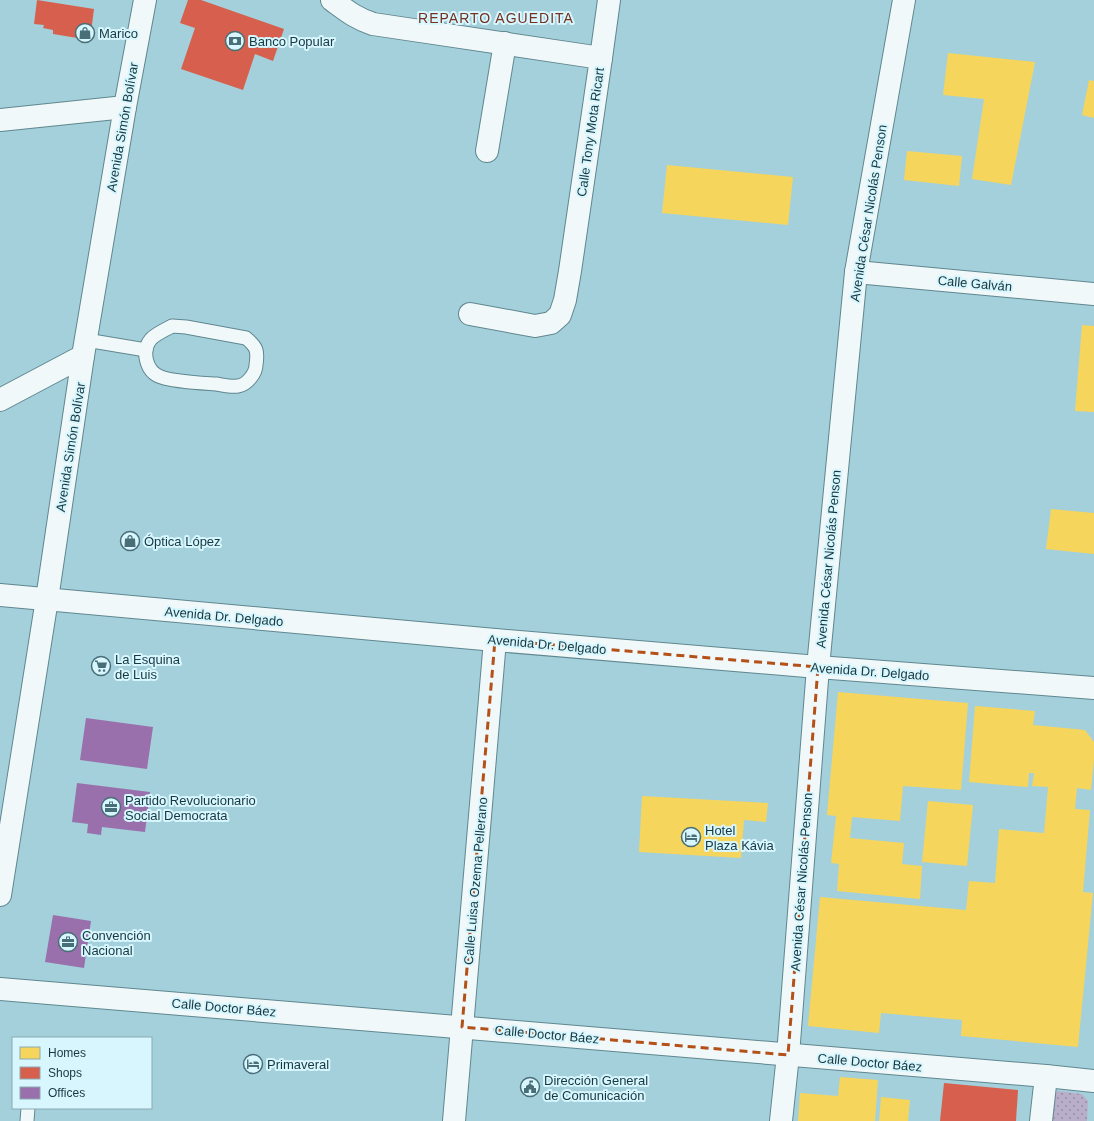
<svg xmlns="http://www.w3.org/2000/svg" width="1094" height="1121" font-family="Arial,sans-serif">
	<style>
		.park { fill: url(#park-dots) }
		.homes { fill: #f6d55c }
		.shops { fill: #d6604d }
		.offices { fill: #9970ab }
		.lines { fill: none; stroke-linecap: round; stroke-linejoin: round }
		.lane-casing { stroke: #5f878f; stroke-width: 15 }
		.street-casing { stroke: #5f878f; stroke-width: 24 }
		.secondary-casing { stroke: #5f878f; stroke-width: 24 }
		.lane { stroke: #f1f8fa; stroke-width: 13 }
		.street { stroke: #f1f8fa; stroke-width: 22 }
		.secondary { stroke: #f1f8fa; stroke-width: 22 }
		.marked { fill: none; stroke: #b45119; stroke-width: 3; stroke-dasharray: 8 5; stroke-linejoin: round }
		.labels { text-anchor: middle; stroke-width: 4; stroke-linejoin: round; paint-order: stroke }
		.poi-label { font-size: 13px; fill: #163941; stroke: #d8f6fe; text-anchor: start }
		.street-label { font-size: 13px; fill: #163941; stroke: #d8f6fe }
		.neighbourhood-label { font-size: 14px; letter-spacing: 1px; fill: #74311f; stroke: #d8f6fe }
	</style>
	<defs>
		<pattern id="park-dots" width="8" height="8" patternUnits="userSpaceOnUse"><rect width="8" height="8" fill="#b9aeca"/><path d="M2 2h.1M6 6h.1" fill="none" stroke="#958fa6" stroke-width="1.8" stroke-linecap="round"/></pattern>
	</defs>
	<rect width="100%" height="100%" fill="#a4d0db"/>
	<polygon class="park" points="1058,1091 1082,1094 1088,1101 1087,1121 1050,1121 1052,1095"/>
	<g class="homes">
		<polygon points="948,53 1035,62 1011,185 972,179 984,99 943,95"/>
		<polygon points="1089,80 1094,81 1094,118 1082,115"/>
		<polygon points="907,151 962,156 959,186 904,180"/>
		<polygon points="667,165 793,177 788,225 662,213"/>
		<polygon points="1082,325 1094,326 1094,412 1075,411"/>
		<polygon points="1051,509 1094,513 1094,554 1046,549"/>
		<polygon points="838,692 968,703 961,790 903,786 900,821 852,817 850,838 904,843 902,864 922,866 920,899 837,891 839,864 831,863 836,816 827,815"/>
		<polygon points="975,706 1035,711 1033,725 1085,730 1094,742 1094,760 1091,790 1077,788 1075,809 1090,810 1083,892 1093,893 1078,1047 961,1036 962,1020 881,1013 879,1033 808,1026 820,897 966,910 969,881 995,883 999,829 1044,833 1048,787 1032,786 1034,773 1029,773 1028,787 969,782"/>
		<polygon points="642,796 768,803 766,822 744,820 741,858 639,852"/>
		<polygon points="928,801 973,805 967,866 922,862"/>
		<polygon points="840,1077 878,1080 875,1121 798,1121 800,1093 838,1096"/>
		<polygon points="881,1097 910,1100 908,1121 879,1121"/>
	</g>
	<g class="shops">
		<polygon points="37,0 94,9 90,40 53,34 53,30 43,28 44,25 34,24"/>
		<polygon points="188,0 201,0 284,29 273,61 255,54 243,90 181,69 195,28 180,23"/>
		<polygon points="944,1083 1018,1090 1016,1121 940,1121"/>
	</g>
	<g class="offices">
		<polygon points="86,718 153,727 147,769 80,760"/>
		<polygon points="77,783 150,792 145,832 102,827 101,835 87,833 88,824 72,822"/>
		<polygon points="53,915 91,921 84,968 45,962"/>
	</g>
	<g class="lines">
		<defs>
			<g id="lane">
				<path d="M 172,326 L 186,327 L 246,338 C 257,347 258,351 256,365 C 256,373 247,385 238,386 C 231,387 223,385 216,384 C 201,383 175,382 161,377 C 146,372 141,351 151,339 C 157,333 165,330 172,326 Z"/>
				<polyline points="86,340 146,350"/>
				<polyline points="27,1121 28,1108"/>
			</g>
			<g id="street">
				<path d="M 332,0 C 347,11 355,18 373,24 L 601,58 L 570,271 L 565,300 L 560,315 L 551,323 L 535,326 L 470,314"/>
				<polyline points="601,58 609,0"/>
				<polyline points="0,120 125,107"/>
				<polyline points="487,151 505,43"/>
				<polyline points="856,272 1094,294"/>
				<polyline points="0,400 83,356"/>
				<polyline points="0,989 1046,1076 1094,1081"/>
				<polyline points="454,1121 495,640"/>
				<polyline points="781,1121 788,1055 818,667"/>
				<polyline points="1041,1121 1046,1076"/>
			</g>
			<g id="secondary">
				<polyline points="0,595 495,640 818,667 1094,688"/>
				<polyline points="818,667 856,272 904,0"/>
				<polyline points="0,895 47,599 83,356 125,107 145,0"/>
			</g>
		</defs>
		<use href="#lane" class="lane-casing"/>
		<use href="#street" class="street-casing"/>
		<use href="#secondary" class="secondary-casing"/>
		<use href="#lane" class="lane"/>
		<use href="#street" class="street"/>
		<use href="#secondary" class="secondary"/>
	</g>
	<path class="marked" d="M 495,640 L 818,667 L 788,1055 L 462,1027 Z"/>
	<defs>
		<symbol id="shop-ring" viewBox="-11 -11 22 22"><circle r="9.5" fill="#d8f6fe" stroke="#486e77" stroke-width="1.5"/><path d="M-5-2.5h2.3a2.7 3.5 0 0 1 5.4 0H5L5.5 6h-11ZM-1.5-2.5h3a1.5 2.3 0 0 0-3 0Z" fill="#486e77"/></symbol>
		<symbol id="bank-ring" viewBox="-11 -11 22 22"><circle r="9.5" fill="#d8f6fe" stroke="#486e77" stroke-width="1.5"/><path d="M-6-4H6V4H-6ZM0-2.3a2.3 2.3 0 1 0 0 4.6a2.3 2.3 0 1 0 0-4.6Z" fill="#486e77"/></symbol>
		<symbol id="supermarket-ring" viewBox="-11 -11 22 22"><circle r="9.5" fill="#d8f6fe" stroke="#486e77" stroke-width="1.5"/><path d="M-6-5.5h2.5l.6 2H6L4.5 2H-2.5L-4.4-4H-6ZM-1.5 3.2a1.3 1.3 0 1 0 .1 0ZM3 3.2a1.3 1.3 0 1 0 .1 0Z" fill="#486e77"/></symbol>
		<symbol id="office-ring" viewBox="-11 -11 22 22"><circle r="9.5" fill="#d8f6fe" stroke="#486e77" stroke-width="1.5"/><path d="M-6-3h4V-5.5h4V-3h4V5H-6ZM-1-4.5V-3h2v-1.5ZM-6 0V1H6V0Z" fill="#486e77"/></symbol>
		<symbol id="hotel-ring" viewBox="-11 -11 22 22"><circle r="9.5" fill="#d8f6fe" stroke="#486e77" stroke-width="1.5"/><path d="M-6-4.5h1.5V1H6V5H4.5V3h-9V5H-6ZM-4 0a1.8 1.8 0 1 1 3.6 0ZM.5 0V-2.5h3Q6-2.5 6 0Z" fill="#486e77"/></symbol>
		<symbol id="civic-ring" viewBox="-11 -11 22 22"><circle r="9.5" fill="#d8f6fe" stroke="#486e77" stroke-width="1.5"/><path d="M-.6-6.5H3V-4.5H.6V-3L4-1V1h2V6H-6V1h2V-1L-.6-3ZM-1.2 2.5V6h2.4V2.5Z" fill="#486e77"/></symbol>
	</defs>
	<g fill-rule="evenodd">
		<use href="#shop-ring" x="74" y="22" width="22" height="22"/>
		<use href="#bank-ring" x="224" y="30" width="22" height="22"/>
		<use href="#shop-ring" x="119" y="530" width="22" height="22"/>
		<use href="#supermarket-ring" x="90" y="655" width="22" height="22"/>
		<use href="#office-ring" x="100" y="796" width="22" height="22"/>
		<use href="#hotel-ring" x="680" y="826" width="22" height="22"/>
		<use href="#office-ring" x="57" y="931" width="22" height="22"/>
		<use href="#hotel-ring" x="242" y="1053" width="22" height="22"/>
		<use href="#civic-ring" x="519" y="1076" width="22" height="22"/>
	</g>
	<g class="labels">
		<g class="poi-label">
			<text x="99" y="38">Marico</text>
			<text x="249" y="46">Banco Popular</text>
			<text x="144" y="546">Óptica López</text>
			<text x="115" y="664">La Esquina<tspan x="115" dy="15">de Luis</tspan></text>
			<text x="125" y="805">Partido Revolucionario<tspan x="125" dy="15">Social Democrata</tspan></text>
			<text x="705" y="835">Hotel<tspan x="705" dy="15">Plaza Kávia</tspan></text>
			<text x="82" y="940">Convención<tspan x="82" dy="15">Nacional</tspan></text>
			<text x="267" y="1069">Primaveral</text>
			<text x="544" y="1085">Dirección General<tspan x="544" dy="15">de Comunicación</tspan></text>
		</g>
		<g class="street-label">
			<text transform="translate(122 127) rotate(-80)" y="5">Avenida Simón Bolívar</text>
			<text transform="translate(590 132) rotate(-82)" y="5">Calle Tony Mota Ricart</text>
			<text transform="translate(868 213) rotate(-81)" y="5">Avenida César Nicolás Penson</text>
			<text transform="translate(975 283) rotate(5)" y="5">Calle Galván</text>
			<text transform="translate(70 447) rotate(-81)" y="5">Avenida Simón Bolívar</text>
			<text transform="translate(828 559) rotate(-85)" y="5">Avenida César Nicolás Penson</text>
			<text transform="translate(224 616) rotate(5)" y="5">Avenida Dr. Delgado</text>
			<text transform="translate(547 644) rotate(5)" y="5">Avenida Dr. Delgado</text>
			<text transform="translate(870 671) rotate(4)" y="5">Avenida Dr. Delgado</text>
			<text transform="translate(475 881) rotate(-85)" y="5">Calle Luisa Ozema Pellerano</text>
			<text transform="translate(801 882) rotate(-86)" y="5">Avenida César Nicolás Penson</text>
			<text transform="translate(224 1007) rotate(5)" y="5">Calle Doctor Báez</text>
			<text transform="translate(547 1034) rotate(5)" y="5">Calle Doctor Báez</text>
			<text transform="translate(870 1062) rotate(5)" y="5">Calle Doctor Báez</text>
		</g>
		<g class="neighbourhood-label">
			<text x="496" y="23">REPARTO AGUEDITA</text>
		</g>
	</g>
	<rect x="12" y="1037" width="140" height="72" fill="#d8f6fe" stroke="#8aaab2"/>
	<rect x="20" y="1047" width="20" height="12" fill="#f6d55c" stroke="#8aaab2"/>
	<text x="48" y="1057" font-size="12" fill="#163941">Homes</text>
	<rect x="20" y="1067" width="20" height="12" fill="#d6604d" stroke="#8aaab2"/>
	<text x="48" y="1077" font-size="12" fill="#163941">Shops</text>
	<rect x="20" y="1087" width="20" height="12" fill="#9970ab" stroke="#8aaab2"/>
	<text x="48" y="1097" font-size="12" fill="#163941">Offices</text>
</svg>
